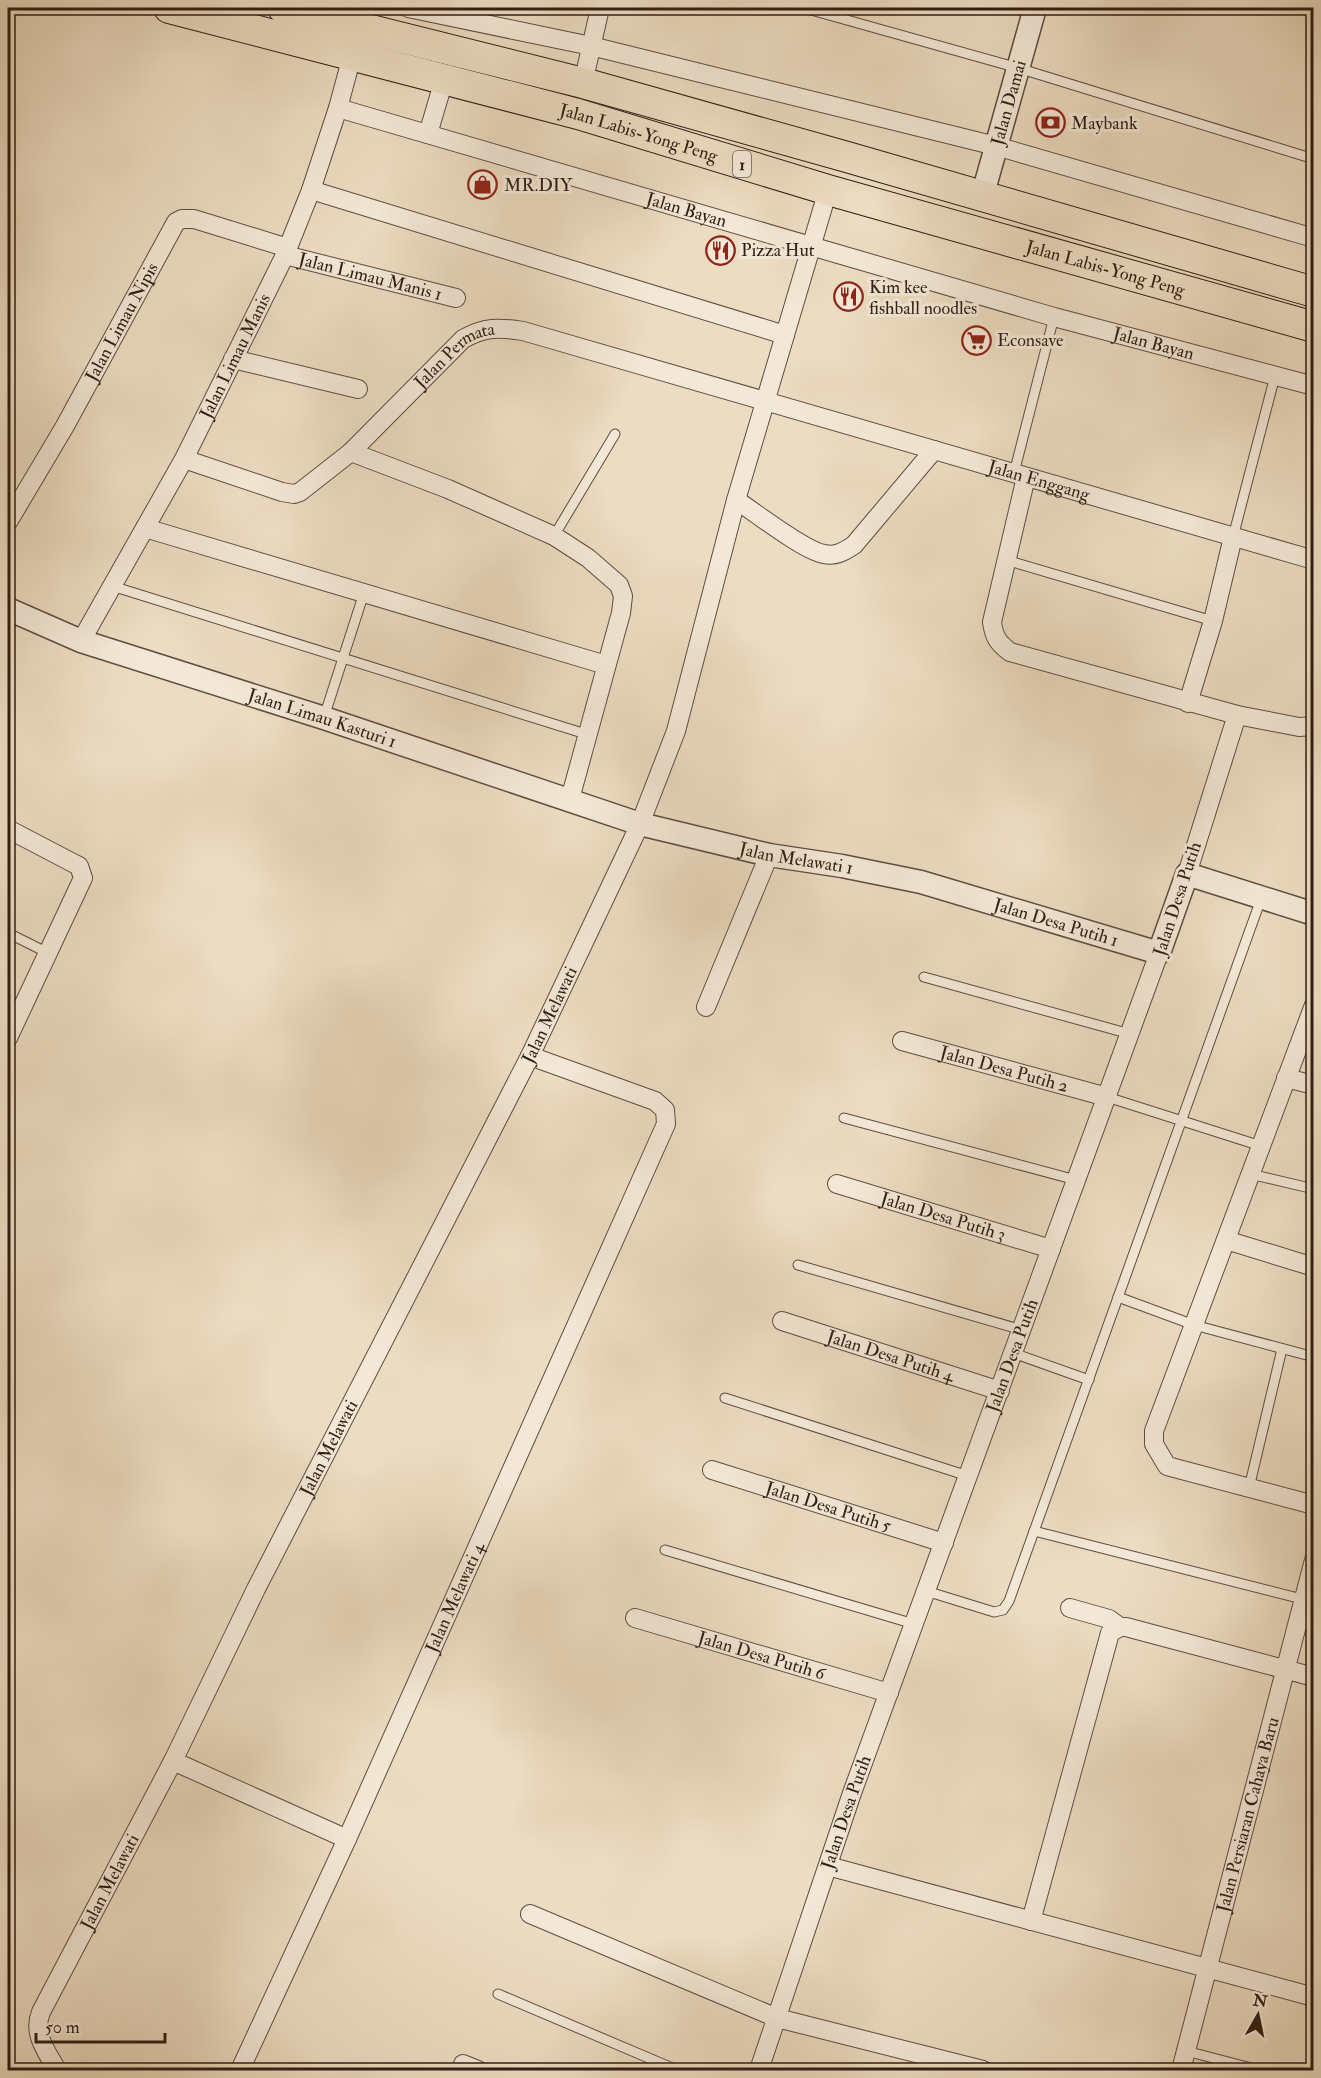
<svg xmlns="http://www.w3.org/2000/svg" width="1321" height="2078" font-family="'IM FELL Double Pica',serif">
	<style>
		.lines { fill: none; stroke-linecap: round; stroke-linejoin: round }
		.service-casing { stroke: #5f4d3f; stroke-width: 11 }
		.minor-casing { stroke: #5f4d3f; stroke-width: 20 }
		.tertiary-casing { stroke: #5f4d3f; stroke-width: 25 }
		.trunk-casing { stroke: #301d14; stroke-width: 32 }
		.service { stroke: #f3e8d7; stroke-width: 9 }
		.minor { stroke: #f3e8d7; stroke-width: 18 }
		.tertiary { stroke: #f3e8d7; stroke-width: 22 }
		.trunk { stroke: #ecdcc1; stroke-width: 30 }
		.labels { text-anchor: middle; stroke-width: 6; stroke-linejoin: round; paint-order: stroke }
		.shield { fill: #f3e8d7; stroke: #6a5a4e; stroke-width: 1.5 }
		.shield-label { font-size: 16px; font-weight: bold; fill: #301d14 }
		.street-label { font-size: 18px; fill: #301d14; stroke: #f3e8d7 }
		.poi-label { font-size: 18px; fill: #301d14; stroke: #f3e8d7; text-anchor: start }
	</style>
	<rect width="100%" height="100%" fill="#ecdcc1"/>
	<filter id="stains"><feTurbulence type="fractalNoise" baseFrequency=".00333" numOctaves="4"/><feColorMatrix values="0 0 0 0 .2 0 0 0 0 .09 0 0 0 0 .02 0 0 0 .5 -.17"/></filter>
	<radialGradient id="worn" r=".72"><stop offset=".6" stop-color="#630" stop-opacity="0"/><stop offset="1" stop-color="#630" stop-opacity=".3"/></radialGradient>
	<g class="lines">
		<defs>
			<g id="service">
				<polyline points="804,8 1018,68 1314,159"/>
				<polyline points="1309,237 1314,220"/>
				<polyline points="1014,473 1054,317"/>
				<polyline points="554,536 615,434"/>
				<polyline points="1233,537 1275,376"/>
				<polyline points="1006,560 1213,621"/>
				<polyline points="112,586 589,735"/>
				<polyline points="324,717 364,593"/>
				<polyline points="8,933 48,953"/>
				<polyline points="924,977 1130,1034"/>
				<polyline points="1107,1097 1261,1146"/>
				<polyline points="844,1118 1076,1180"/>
				<polyline points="1250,1174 1314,1189"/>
				<polyline points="798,1265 1022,1330"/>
				<polyline points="1118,1297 1194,1325 1314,1357"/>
				<polyline points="1013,1353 1089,1380"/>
				<polyline points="725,1398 968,1476"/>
				<polyline points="1249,1488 1282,1349"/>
				<polyline points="1034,1531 1314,1602"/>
				<polyline points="665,1550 914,1624"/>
				<polyline points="926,1591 994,1612 1003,1610 1009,1601 1261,899"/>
				<polyline points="498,1994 677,2070"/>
				<polyline points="1309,1996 1314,1978"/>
				<polyline points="1186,2051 1259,2070"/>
				<polyline points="933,2070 936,2058"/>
			</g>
			<g id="minor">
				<polyline points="408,8 591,46 996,146 1314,238"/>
				<polyline points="583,83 600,8"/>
				<path id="s1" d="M 338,108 L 1054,317 L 1314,386"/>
				<polyline points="428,134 444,80"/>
				<polyline points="311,190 785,335"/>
				<path id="s2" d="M 285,255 L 456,298"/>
				<polyline points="233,359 358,389"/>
				<polyline points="351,452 448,489 554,536 588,558 619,585 623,596 621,613 570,799"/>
				<path id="s3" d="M 184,459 L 282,492 L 294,494 L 300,492 L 351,452 L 463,339 C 485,327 498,327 523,331 L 1314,560"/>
				<path d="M 1026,477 L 992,622 C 994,637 998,643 1010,652 L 1237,715"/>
				<path d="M 736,500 C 755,512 804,551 824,554 C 835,557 845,551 854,545 L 934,450"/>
				<path id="s4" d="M 8,522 L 65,426 L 176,222 L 182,219 L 194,219 L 288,248"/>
				<polyline points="145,528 606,665"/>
				<path id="s5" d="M 81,641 L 184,459 L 285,255 L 311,190 L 338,108 L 352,56"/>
				<polyline points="1188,703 1213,621 1233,537"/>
				<polyline points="8,829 73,863 79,866 83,878 8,1038"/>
				<polyline points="1187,874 1237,715 1299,727 1314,726"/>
				<polyline points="1314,1005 1154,1431 1154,1444 1167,1466 1314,1505"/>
				<polyline points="706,1007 769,855"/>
				<path id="s6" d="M 902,1041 L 1107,1097"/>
				<polyline points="1286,1078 1314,1085"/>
				<path id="s7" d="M 837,1184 L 1051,1249"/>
				<polyline points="1226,1240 1314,1267"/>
				<path id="s8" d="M 782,1321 L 1000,1391"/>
				<path id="s9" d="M 712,1470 L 944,1543"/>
				<polyline points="1070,1608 1109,1619 1120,1627"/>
				<path id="s10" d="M 635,1618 L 889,1693"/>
				<polyline points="173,1761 347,1839"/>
				<polyline points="828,1866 1314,1997"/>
				<polyline points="530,1914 777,2018 983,2070"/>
				<polyline points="1031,1921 1110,1633 1120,1627 1126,1627 1314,1677"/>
				<polyline points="463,2064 478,2070"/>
				<path id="s11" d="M 57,2070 C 47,2052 32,2034 41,2012 L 173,1761 L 256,1589 L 530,1056 L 640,824 L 676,731 L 736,500 L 828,190"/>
				<path id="s12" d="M 240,2070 L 347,1839 L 666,1124 L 665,1110 L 655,1101 L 530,1056"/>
				<path id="s13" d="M 759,2070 L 852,1793 L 1159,953"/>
				<path id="s14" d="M 1181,2070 L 1314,1560"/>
			</g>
			<g id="tertiary">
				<path id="s15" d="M 982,197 L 1035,8"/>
				<path id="s16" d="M 8,609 L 81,641 L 324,718 L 640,824 L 769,855 L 842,866 L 921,882 L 1159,953 L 1187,874 L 1314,914"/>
			</g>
			<g id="trunk">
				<path id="s17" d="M 169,8 L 578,114 L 828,190 L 1314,327"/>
				<polyline points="283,8 583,83 847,157 1314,292"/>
			</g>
		</defs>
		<use href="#service" class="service-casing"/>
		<use href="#minor" class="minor-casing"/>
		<use href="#tertiary" class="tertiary-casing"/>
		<use href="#trunk" class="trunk-casing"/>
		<use href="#service" class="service"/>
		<use href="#minor" class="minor"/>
		<use href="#tertiary" class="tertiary"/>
		<use href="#trunk" class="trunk"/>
	</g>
	<defs>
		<symbol id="bank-ring" viewBox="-11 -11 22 22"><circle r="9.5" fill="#f3e8d7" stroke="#8f2418" stroke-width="1.5"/><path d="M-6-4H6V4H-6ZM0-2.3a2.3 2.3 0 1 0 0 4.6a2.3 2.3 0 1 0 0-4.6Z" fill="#8f2418"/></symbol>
		<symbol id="shop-ring" viewBox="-11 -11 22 22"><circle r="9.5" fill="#f3e8d7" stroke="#8f2418" stroke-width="1.5"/><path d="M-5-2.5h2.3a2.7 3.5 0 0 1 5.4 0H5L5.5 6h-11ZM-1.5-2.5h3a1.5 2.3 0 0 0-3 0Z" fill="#8f2418"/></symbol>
		<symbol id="restaurant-ring" viewBox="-11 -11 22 22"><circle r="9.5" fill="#f3e8d7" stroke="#8f2418" stroke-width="1.5"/><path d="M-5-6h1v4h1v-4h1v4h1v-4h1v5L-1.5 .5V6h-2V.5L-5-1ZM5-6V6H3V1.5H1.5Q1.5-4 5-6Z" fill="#8f2418"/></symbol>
		<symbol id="supermarket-ring" viewBox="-11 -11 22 22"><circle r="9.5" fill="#f3e8d7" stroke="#8f2418" stroke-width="1.5"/><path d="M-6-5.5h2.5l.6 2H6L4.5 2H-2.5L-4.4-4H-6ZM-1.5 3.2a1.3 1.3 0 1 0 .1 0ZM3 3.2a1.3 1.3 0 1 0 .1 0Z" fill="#8f2418"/></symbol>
	</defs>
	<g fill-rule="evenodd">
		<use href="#bank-ring" x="1034" y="106" width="33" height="33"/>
		<use href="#shop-ring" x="466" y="168" width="33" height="33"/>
		<use href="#restaurant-ring" x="704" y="234" width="33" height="33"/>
		<use href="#restaurant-ring" x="832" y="280" width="33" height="33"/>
		<use href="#supermarket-ring" x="960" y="324" width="33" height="33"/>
	</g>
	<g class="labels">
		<rect class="shield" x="733" y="151" width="18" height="26" rx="4.5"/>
		<g class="shield-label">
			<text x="742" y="170">1</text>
		</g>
		<g class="street-label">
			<text dy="6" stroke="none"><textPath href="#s15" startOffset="98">Jalan Damai</textPath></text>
			<text dy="6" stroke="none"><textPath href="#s17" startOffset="486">Jalan Labis-Yong Peng</textPath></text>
			<text dy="6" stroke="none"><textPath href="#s1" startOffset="363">Jalan Bayan</textPath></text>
			<text dy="6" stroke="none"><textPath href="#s17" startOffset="972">Jalan Labis-Yong Peng</textPath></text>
			<text dy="6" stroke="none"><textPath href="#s2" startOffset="88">Jalan Limau Manis 1</textPath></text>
			<text dy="6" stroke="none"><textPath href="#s4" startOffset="230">Jalan Limau Nipis</textPath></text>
			<text dy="6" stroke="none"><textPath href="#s1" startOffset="849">Jalan Bayan</textPath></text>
			<text dy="6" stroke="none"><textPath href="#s5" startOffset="324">Jalan Limau Manis</textPath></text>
			<text dy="6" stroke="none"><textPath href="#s3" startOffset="330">Jalan Permata</textPath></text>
			<text dy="6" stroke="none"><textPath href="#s3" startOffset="945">Jalan Enggang</textPath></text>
			<text dy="6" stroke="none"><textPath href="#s16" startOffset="333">Jalan Limau Kasturi 1</textPath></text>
			<text dy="6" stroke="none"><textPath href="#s16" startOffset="828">Jalan Melawati 1</textPath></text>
			<text transform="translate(1177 899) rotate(-72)" y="6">Jalan Desa Putih</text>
			<text dy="6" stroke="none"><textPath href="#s16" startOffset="1096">Jalan Desa Putih 1</textPath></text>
			<text dy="6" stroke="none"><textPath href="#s11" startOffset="1182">Jalan Melawati</textPath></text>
			<text dy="6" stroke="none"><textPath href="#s6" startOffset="106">Jalan Desa Putih 2</textPath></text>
			<text dy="6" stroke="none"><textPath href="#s7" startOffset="111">Jalan Desa Putih 3</textPath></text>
			<text dy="6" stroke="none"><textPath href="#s8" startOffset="114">Jalan Desa Putih 4</textPath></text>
			<text dy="6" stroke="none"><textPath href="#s13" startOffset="758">Jalan Desa Putih</textPath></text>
			<text dy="6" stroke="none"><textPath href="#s11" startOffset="696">Jalan Melawati</textPath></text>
			<text dy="6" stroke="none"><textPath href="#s9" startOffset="122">Jalan Desa Putih 5</textPath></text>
			<text dy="6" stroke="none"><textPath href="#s12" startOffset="519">Jalan Melawati 4</textPath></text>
			<text dy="6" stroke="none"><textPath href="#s10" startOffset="132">Jalan Desa Putih 6</textPath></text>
			<text dy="6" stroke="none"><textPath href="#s13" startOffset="272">Jalan Desa Putih</textPath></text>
			<text dy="6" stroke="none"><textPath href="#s14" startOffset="264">Jalan Persiaran Cahaya Baru</textPath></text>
			<text dy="6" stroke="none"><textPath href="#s11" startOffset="210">Jalan Melawati</textPath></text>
		</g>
		<g class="poi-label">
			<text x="1071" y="129">Maybank</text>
			<text x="504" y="191">MR.DIY</text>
			<text x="741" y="256">Pizza Hut</text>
			<text x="869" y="293">Kim kee<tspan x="869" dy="21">fishball noodles</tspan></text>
			<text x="997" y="346">Econsave</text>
		</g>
	</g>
	<rect width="1321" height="2078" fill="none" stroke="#ecdcc1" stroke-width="30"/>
	<rect x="9" y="9" width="1303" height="2060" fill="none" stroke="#301d14" stroke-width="3"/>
	<rect x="15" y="15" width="1291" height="2048" fill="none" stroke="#301d14" stroke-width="1.5"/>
	<g transform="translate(1258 2015) rotate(9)" stroke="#f3e8d7" stroke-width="4.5" paint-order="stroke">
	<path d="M0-4.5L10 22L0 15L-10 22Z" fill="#301d14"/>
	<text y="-9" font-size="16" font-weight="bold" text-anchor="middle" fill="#301d14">N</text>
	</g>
	<path d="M36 2033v9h129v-9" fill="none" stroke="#301d14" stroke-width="3"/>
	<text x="45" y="2033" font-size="18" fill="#301d14" stroke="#f3e8d7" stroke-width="4.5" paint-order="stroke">50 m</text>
	<rect width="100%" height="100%" filter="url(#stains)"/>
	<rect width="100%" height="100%" fill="url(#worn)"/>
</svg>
